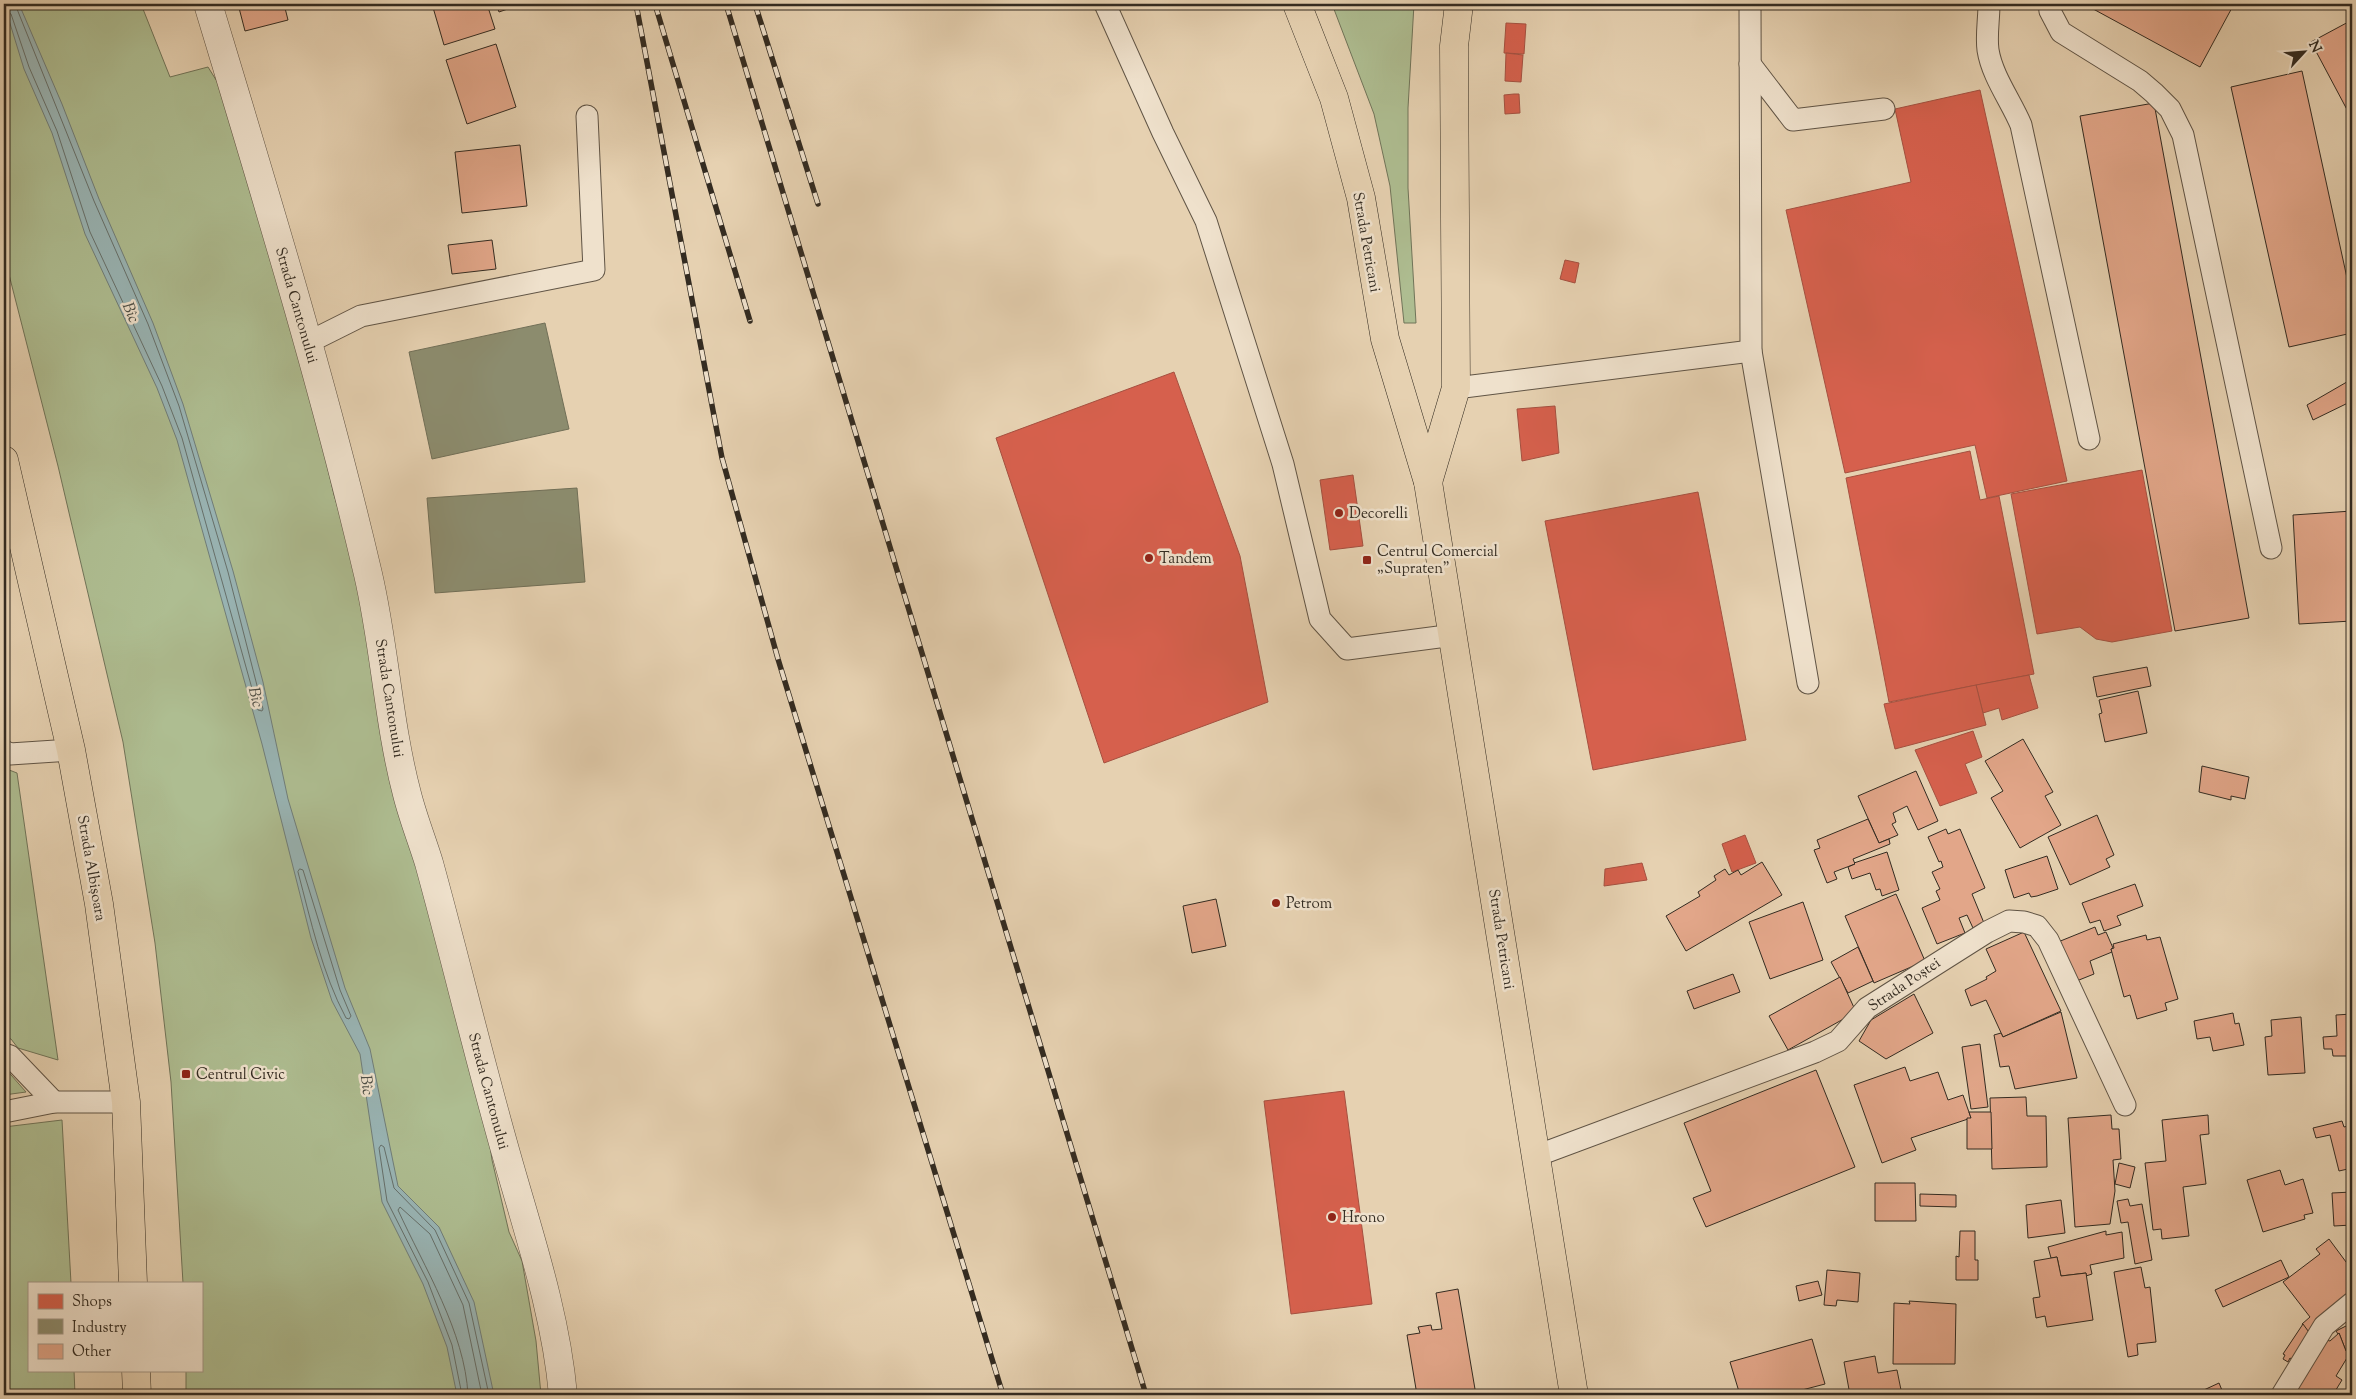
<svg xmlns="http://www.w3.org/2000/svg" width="2356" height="1399" font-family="'Sorts Mill Goudy',serif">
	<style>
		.green { fill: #aebd91; stroke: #707459 }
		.water { fill: #99b5b5; stroke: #707e7a }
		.shops { fill: #d6604d; stroke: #a55040 }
		.industry { fill: #8c8c6e; stroke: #716f57 }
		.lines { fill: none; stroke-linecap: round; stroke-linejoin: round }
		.shore { stroke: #66706b; stroke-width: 1 }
		.building { fill: #e2a689; stroke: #332b21 }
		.service-casing { stroke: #605445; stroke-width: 23 }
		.minor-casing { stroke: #605445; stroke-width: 29 }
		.primary-casing { stroke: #332b21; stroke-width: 29 }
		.service { stroke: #efe1cc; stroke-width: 21 }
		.minor { stroke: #efe1cc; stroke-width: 28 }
		.primary { stroke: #e6d1b1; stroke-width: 28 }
		.rail-casing { stroke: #332b21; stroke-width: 5.5 }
		.rail { stroke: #efe1cc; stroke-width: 4; stroke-dasharray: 11; stroke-linecap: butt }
		.poi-dot { fill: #8f2418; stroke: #efe1cc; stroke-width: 2 }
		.labels { text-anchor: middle; stroke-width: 5; stroke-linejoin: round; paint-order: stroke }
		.street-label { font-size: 15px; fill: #332b21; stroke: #efe1cc }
		.poi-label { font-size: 15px; fill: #332b21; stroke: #efe1cc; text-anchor: start }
		.water-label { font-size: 16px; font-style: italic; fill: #4c4e46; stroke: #efe1cc }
	</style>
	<rect width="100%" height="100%" fill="#e6d1b1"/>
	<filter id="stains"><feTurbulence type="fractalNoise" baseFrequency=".004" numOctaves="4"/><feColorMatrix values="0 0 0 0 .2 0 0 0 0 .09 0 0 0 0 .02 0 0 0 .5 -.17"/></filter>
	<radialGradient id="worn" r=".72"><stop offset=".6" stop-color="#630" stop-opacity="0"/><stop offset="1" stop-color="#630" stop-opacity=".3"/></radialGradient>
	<g class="green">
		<polygon points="4,4 141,4 170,77 208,67 218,83 309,385 334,495 366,594 480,1074 492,1160 509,1232 522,1261 536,1341 541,1395 186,1395 186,1370 201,1370 201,1283 183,1283 171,1082 155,943 123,742 58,466 4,255"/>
		<polygon points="1332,4 1414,4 1408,108 1408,188 1416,323 1404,323 1390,186 1374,114"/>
		<polygon points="4,768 17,773 58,1060 18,1048 11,1039 4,1037"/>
		<polygon points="4,1067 26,1092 4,1095"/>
		<polygon points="62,1120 71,1283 29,1283 29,1370 74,1370 75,1395 4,1395 4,1127"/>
	</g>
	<polygon class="water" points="4,4 19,4 62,104 99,199 153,323 183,404 233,571 263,682 288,799 345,988 370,1049 398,1186 439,1227 474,1302 494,1395 457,1395 447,1347 423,1284 382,1202 360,1054 332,1001 311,938 262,744 177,440 157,388 85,234 52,133 24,69"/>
	<g class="shops">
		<polygon points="1506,23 1526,24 1524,54 1504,53"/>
		<polygon points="1506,53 1523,55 1521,82 1505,81"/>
		<polygon points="1980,90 2067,481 1987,498 1975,445 1845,473 1786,210 1911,182 1895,109"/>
		<polygon points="1514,94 1519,94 1520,113 1505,114 1504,95"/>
		<polygon points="1565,260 1579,263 1575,283 1560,279"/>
		<polygon points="1174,372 1240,556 1268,702 1104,763 996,438"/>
		<polygon points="1555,406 1559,453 1522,461 1517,409"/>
		<polygon points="1970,451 1980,500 1999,496 2034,674 1889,702 1846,478"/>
		<polygon points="2142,470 2172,631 2112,642 2096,639 2080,627 2037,634 2011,494"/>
		<polygon points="1353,475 1363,546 1330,550 1320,480"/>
		<polygon points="1698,492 1746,740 1593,770 1545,521"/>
		<polygon points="2029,675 2038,708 2002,720 1999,708 1983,713 1976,685"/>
		<polygon points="1976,685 1986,725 1895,749 1884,704"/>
		<polygon points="1973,731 1982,757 1965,764 1977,793 1940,806 1915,750"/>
		<polygon points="1745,835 1756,863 1732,872 1722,844"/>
		<polygon points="1642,863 1647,880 1604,886 1605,869"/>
		<polygon points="1344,1091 1372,1304 1291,1314 1264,1101"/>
	</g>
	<g class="industry">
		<polygon points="545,323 569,429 432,459 409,352"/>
		<polygon points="577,488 585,582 435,593 427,498"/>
	</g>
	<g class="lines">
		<g class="shore">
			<polyline points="4,10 11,14 29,67 57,131 90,232 162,386 182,438 258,710 262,711 263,709 228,572 179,406 148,324 94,201 15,4"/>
			<path d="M 300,869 L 303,870 L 340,990 L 351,1016 L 349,1019 L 346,1018 C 322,973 311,921 298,872 Z"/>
			<polyline points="462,1395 452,1345 428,1282 387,1201 379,1148 381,1145 384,1147 394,1188 435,1230 469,1303 489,1395"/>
			<path d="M 468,1395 C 465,1332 424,1267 398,1210 L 400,1207 L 430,1234 L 463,1305 L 482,1395"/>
		</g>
	</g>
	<g class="building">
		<polygon points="238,4 284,4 288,20 245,31"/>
		<polygon points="432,4 487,4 495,29 444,45"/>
		<polygon points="496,4 522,4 499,12"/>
		<polygon points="2084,4 2234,4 2200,67"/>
		<polygon points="2352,20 2352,119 2311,42"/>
		<polygon points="496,44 516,107 467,124 446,60"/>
		<polygon points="2302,71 2352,301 2352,333 2289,347 2231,87"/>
		<polygon points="2154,103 2249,618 2175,631 2080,116"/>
		<polygon points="520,145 527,206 462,213 455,152"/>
		<polygon points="492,240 496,269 452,274 448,245"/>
		<polygon points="2352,379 2352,401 2313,420 2307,405"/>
		<polygon points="2352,511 2352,621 2299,624 2293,515"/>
		<polygon points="2147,667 2151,686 2097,697 2093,677"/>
		<polygon points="2138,691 2147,733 2105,742 2099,714 2102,713 2099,700"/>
		<polygon points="2023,739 2053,792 2045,796 2061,825 2020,848 1991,798 2003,791 1985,761"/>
		<polygon points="2202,766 2249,777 2245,799 2231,796 2231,800 2199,792"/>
		<polygon points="1916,771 1938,821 1918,830 1907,806 1893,813 1896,822 1892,824 1898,835 1879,843 1858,796"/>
		<polygon points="2097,815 2114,855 2106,859 2110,867 2070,885 2048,837"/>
		<polygon points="1868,819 1879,843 1889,839 1890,844 1853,859 1855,864 1834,872 1837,879 1827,883 1814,850 1820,848 1817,840"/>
		<polygon points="1946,829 1948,834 1960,829 1985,888 1972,894 1984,923 1973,928 1967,915 1959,918 1965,933 1937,944 1922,908 1940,900 1936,891 1940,889 1932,872 1943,867 1941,861 1939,862 1928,837"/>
		<polygon points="1887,852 1899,890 1882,896 1880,889 1876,890 1870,873 1852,879 1848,867 1855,864 1854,863"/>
		<polygon points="2047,856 2058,889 2037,896 2031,897 2029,893 2014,898 2005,870"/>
		<polygon points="1762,862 1782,895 1686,951 1666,916 1700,896 1698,892 1716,880 1714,876 1725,869 1729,875 1738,870 1741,875"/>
		<polygon points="2135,884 2143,906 2117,916 2121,925 2104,931 2100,920 2090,923 2082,903"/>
		<polygon points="1896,894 1925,961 1874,983 1845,916"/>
		<polygon points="1216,899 1226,946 1192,953 1183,906"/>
		<polygon points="1803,902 1823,960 1770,979 1749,922"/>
		<polygon points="2095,927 2098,935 2106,932 2113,948 2111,949 2112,952 2090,961 2094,974 2074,982 2058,942"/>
		<polygon points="2024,932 2061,1011 2003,1037 1986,1000 1971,1006 1965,990 1987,979 1986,977 1996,971 1986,949"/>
		<polygon points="2146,935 2147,940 2160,937 2178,999 2165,1003 2167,1010 2137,1019 2130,995 2124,997 2111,949 2114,948 2113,944"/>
		<polygon points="1858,947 1873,981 1848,993 1831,962"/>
		<polygon points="1733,974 1740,992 1694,1009 1687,991"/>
		<polygon points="1840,977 1856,1012 1788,1050 1769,1016"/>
		<polygon points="1914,994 1933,1033 1886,1059 1859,1041 1871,1020"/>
		<polygon points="2061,1012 2077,1078 2015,1089 2009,1066 2000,1067 1994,1035 2001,1033 2003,1037"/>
		<polygon points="2233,1013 2235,1024 2239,1023 2244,1045 2213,1051 2210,1037 2197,1039 2194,1021"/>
		<polygon points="2352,1014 2352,1056 2333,1056 2332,1049 2324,1049 2323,1037 2337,1036 2336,1015"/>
		<polygon points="2301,1017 2305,1073 2268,1075 2265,1037 2272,1036 2271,1020"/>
		<polygon points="1980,1044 1988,1107 1971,1109 1962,1047"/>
		<polygon points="1905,1067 1910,1081 1938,1072 1948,1100 1963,1095 1971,1118 1911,1138 1916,1150 1882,1163 1854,1085"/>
		<polygon points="1816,1070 1855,1167 1706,1227 1693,1198 1711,1191 1684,1123"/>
		<polygon points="2026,1097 2027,1116 2046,1116 2047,1167 1992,1169 1990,1098"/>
		<polygon points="1969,1112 1991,1112 1992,1149 1967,1149 1967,1118 1971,1118"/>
		<polygon points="2111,1115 2112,1129 2119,1129 2121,1159 2113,1160 2115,1191 2110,1224 2075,1227 2068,1118"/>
		<polygon points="2208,1115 2209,1134 2200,1135 2206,1184 2183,1187 2189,1236 2162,1239 2161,1229 2153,1230 2145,1163 2166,1161 2162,1120"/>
		<polygon points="2342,1121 2344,1127 2352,1125 2352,1168 2339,1171 2330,1135 2316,1138 2313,1128"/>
		<polygon points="2119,1163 2135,1167 2130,1188 2115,1184"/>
		<polygon points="2280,1170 2285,1185 2303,1179 2313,1213 2304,1215 2305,1219 2263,1232 2247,1180"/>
		<polygon points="1875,1183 1915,1183 1916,1221 1875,1221"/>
		<polygon points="2352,1192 2352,1225 2334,1226 2332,1193"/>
		<polygon points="1920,1194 1956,1195 1956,1207 1920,1206"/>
		<polygon points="2128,1199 2130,1206 2142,1204 2152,1260 2135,1264 2128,1222 2121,1223 2117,1201"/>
		<polygon points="2061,1200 2065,1233 2028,1238 2026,1205"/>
		<polygon points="1960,1231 1975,1231 1975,1260 1978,1260 1978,1280 1956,1280 1956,1256 1959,1257"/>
		<polygon points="2106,1231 2106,1235 2122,1232 2124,1258 2090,1265 2092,1274 2086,1276 2086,1273 2061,1276 2057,1257 2051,1258 2048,1247"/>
		<polygon points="2329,1239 2352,1270 2352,1304 2311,1336 2302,1324 2310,1317 2283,1282 2320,1254 2316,1249"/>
		<polygon points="2057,1257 2061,1276 2086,1273 2093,1320 2047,1327 2045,1316 2036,1318 2033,1298 2040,1297 2034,1261"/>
		<polygon points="2281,1260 2289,1277 2223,1307 2215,1290"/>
		<polygon points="2141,1267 2145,1288 2150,1287 2156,1342 2137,1344 2138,1355 2128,1357 2114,1272"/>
		<polygon points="1827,1270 1860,1273 1858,1302 1837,1300 1836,1306 1824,1305"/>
		<polygon points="1818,1281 1822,1295 1799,1301 1796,1286"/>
		<polygon points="1458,1289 1476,1395 1417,1395 1407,1335 1420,1333 1418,1327 1431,1325 1432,1330 1442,1329 1436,1293"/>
		<polygon points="1909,1301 1956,1304 1955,1364 1893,1364 1894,1303 1910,1304"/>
		<polygon points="2352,1323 2352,1365 2348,1356 2350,1353 2346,1351 2339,1333 2338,1334 2336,1331"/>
		<polygon points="2303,1324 2311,1335 2295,1361 2290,1358 2288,1362 2283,1359 2285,1355 2283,1354"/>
		<polygon points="2339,1333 2346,1351 2350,1353 2336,1376 2342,1380 2334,1393 2328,1390 2325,1395 2293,1395 2323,1339 2330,1341"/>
		<polygon points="1812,1339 1825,1384 1783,1395 1740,1395 1730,1362"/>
		<polygon points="1875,1356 1878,1373 1897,1370 1902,1395 1850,1395 1844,1362"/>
		<polygon points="2219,1383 2224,1395 2193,1395"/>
	</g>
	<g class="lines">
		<defs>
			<g id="service">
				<polyline points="1105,4 1163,133 1206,221 1283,464 1320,619 1347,649 1454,635"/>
				<polyline points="1750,4 1751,351 1808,683"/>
				<path d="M 1989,4 C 1989,19 1986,36 1988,50 C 1992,76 2011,101 2021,125 L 2089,439"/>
				<polyline points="2049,4 2050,11 2061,32 2140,81 2154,93 2170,109 2183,135 2271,548"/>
				<polyline points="1750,64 1793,120 1884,109"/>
				<polyline points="309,342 361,316 594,270 587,116"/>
				<polyline points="1456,388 1751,351"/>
				<polyline points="4,751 10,754 71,750"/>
				<polyline points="4,1054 10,1056 54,1102"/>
				<polyline points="4,1112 54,1102 126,1102"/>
				<polyline points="1536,1156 1815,1052 1838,1041 1867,1008 1987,932 2009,921 2024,922 2037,926 2048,940 2125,1105"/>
				<polyline points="2282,1395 2324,1326 2352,1303"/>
			</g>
			<path id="minor" d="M 208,4 C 265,193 323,382 368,574 C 385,647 388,722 407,794 C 413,818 422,840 429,863 C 456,961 479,1059 507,1157 C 529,1235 556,1314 563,1395"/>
			<g id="primary">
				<polyline points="1297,4 1334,98 1361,198 1385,339 1428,482 1574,1395"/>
				<polyline points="4,460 71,750 99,904 126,1102 133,1283"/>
				<polyline points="1428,482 1456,388 1454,46 1459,4"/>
				<polyline points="136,1370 137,1395"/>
			</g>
		</defs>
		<use href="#service" class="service-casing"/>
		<use href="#minor" class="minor-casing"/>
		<use href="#primary" class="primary-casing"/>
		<use href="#service" class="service"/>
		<use href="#minor" class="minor"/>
		<use href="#primary" class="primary"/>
		<defs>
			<g id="rail">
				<polyline points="636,4 722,458 778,659 1003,1395"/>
				<polyline points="655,4 750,321"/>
				<polyline points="726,4 1146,1395"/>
				<polyline points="755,4 818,204"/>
			</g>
		</defs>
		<use href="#rail" class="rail-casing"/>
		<use href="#rail" class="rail"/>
	</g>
	<g class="poi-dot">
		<circle cx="1339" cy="513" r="5"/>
		<circle cx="1149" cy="558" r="5"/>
		<rect x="1362" y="555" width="10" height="10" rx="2.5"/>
		<circle cx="1276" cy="903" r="5"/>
		<rect x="181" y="1069" width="10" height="10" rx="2.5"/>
		<circle cx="1332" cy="1217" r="5"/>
	</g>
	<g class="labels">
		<g class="street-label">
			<text transform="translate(1367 242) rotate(80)" y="5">Strada Petricani</text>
			<text transform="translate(297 305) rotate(74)" y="5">Strada Cantonului</text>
			<text transform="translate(390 698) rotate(81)" y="5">Strada Cantonului</text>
			<text transform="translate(92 868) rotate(80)" y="5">Strada Albișoara</text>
			<text transform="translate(1502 939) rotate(81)" y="5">Strada Petricani</text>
			<text transform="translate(1904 984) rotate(-34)" y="5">Strada Poștei</text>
			<text transform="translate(489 1091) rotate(75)" y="5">Strada Cantonului</text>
		</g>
		<g class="poi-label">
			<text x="1349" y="518">Decorelli</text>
			<text x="1377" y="556">Centrul Comercial<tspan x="1377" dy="17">„Supraten”</tspan></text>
			<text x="1159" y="563">Tandem</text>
			<text x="1286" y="908">Petrom</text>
			<text x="196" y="1079">Centrul Civic</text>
			<text x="1342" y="1222">Hrono</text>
		</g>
		<g class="water-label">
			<text transform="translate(132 312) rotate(67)" y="6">Bîc</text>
			<text transform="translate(257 697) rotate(77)" y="6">Bîc</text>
			<text transform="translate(368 1085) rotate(82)" y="6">Bîc</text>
		</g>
	</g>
	<rect width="2356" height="1399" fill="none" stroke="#e6d1b1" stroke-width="20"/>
	<rect x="5" y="5" width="2346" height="1389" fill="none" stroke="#332b21" stroke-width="2.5"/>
	<rect x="10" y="10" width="2336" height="1379" fill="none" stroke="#332b21"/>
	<rect x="28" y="1282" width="175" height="90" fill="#efe1cc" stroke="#a49888"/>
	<rect x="38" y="1294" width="25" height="15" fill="#d6604d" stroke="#a49888"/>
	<text x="72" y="1306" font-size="15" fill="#332b21">Shops</text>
	<rect x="38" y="1319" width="25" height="15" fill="#8c8c6e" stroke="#a49888"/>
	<text x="72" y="1332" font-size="15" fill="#332b21">Industry</text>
	<rect x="38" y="1344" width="25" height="15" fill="#e2a689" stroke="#a49888"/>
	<text x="72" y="1356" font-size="15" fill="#332b21">Other</text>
	<g transform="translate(2304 52) rotate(64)" stroke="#efe1cc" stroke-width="4" paint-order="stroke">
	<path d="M0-4L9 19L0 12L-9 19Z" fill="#332b21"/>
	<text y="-8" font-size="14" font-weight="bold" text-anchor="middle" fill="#332b21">N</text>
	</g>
	<rect width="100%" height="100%" filter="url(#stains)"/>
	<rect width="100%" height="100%" fill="url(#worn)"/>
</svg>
